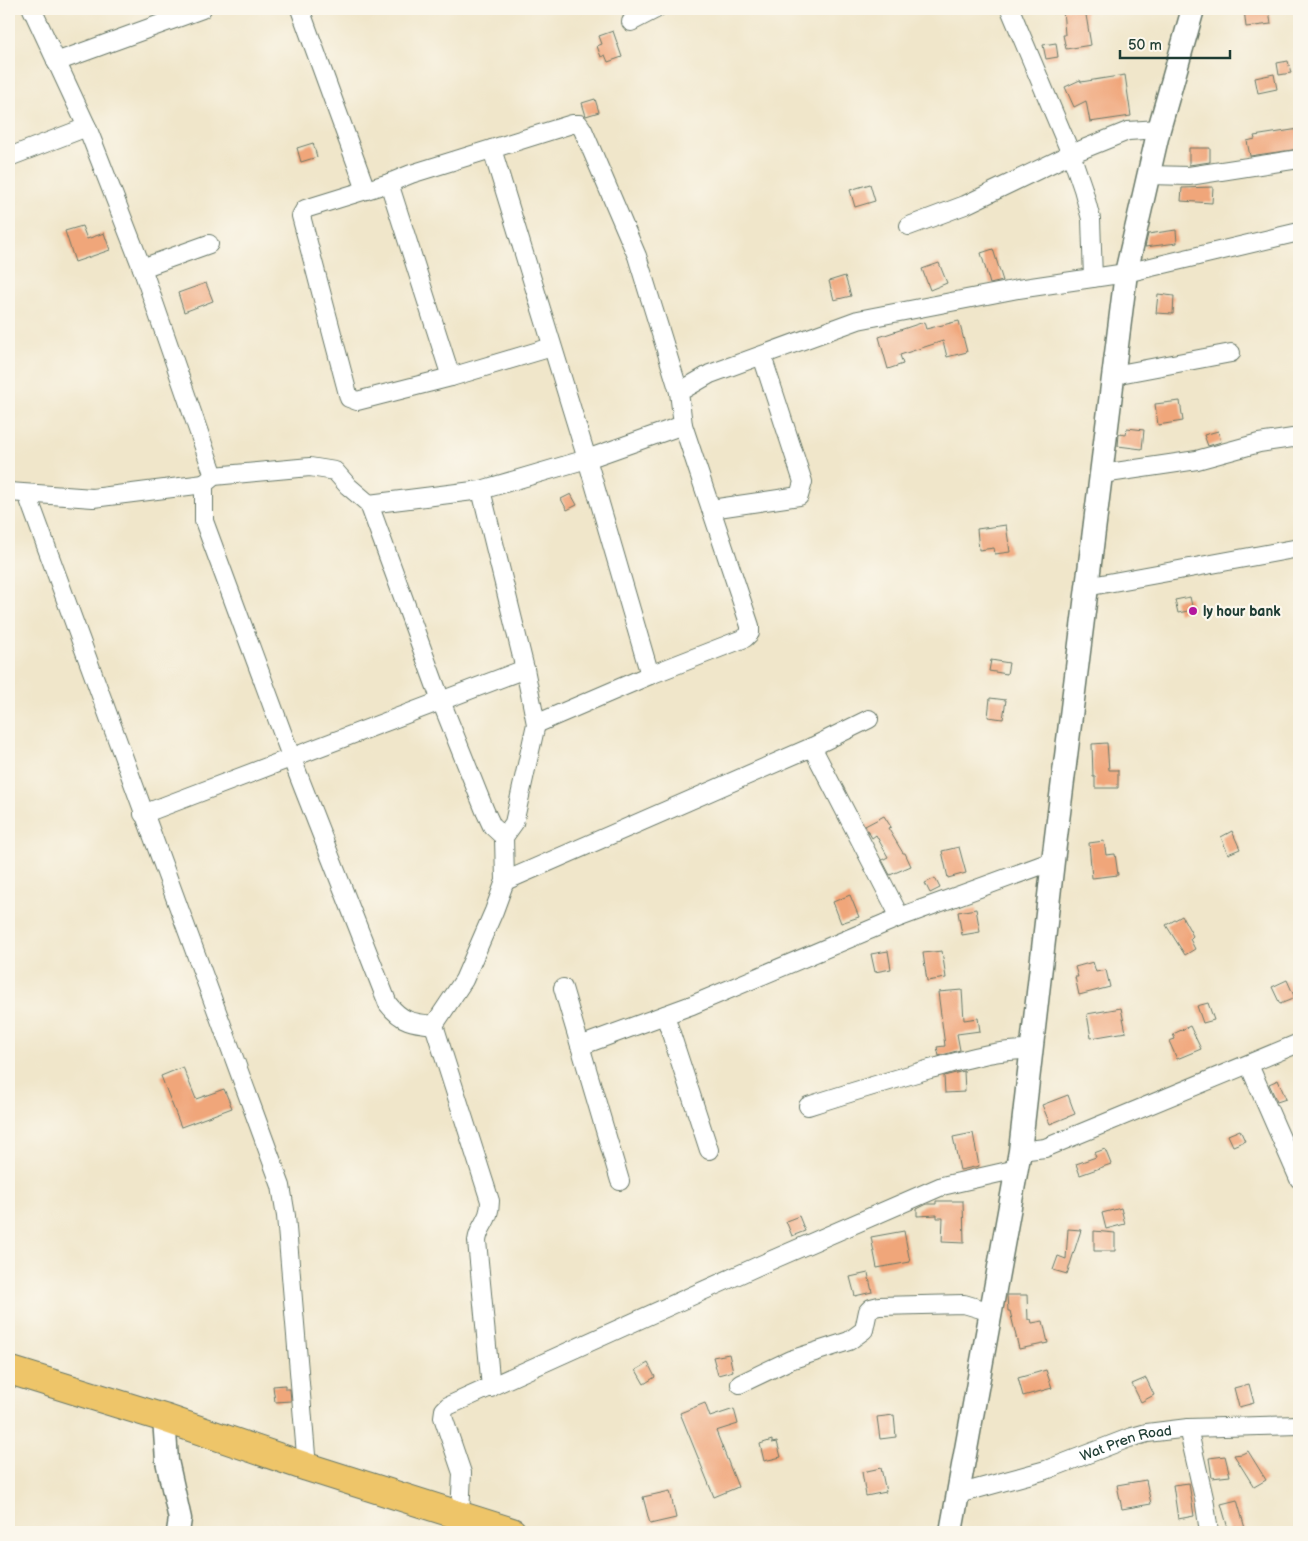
<svg xmlns="http://www.w3.org/2000/svg" width="1308" height="1541" font-family="'Balsamiq Sans',sans-serif">
	<style>
		.building { fill: #f0a67a }
		.lines { fill: none; stroke-linecap: round; stroke-linejoin: round }
		.minor-casing { stroke: #687868; stroke-width: 20 }
		.tertiary-casing { stroke: #687868; stroke-width: 25 }
		.trunk-casing { stroke: #687868; stroke-width: 30 }
		.minor { stroke: #fff; stroke-width: 18 }
		.tertiary { stroke: #fff; stroke-width: 22 }
		.trunk { stroke: #eec569; stroke-width: 28 }
		.poi-dot { fill: #b5179e; stroke: #fbf7ec; stroke-width: 2 }
		.labels { text-anchor: middle; stroke-width: 4.5; stroke-linejoin: round; paint-order: stroke }
		.poi-label { font-size: 14px; font-weight: bold; fill: #1f3d34; stroke: #fbf7ec; text-anchor: start }
		.street-label { font-size: 14px; fill: #1f3d34; stroke: #fbf7ec }
	</style>
	<rect width="100%" height="100%" fill="#fbf7ec"/>
	<filter id="ink" filterUnits="userSpaceOnUse"><feTurbulence type="fractalNoise" baseFrequency=".02" numOctaves="2"/><feDisplacementMap in="SourceGraphic" scale="10" xChannelSelector="R" yChannelSelector="G"/><feConvolveMatrix kernelMatrix="1 2 1 2 8 2 1 2 1" color-interpolation-filters="sRGB"/></filter>
	<filter id="wash" filterUnits="userSpaceOnUse"><feTurbulence type="fractalNoise" baseFrequency=".0096" numOctaves="4" result="noise"/><feDisplacementMap in="SourceGraphic" scale="20" xChannelSelector="R" yChannelSelector="G"/><feGaussianBlur stdDeviation="1.12" result="paint"/><feColorMatrix in="noise" values="0 0 0 0 0 0 0 0 0 0 0 0 0 0 0 0 0 1.4 0 .05"/><feComposite in="paint" operator="in"/></filter>
	<g filter="url(#wash)">
		<rect width="100%" height="100%" fill="#f0e6ca"/>
		<g id="blocks">
			<g class="building">
				<polygon points="1063,9 1085,9 1091,45 1066,49 1063,35 1065,35"/>
				<polygon points="1244,9 1269,9 1271,24 1246,27"/>
				<polygon points="613,31 622,57 608,62 605,55 601,57 597,46 602,44 599,36"/>
				<polygon points="1056,43 1058,57 1046,59 1043,45"/>
				<polygon points="1288,61 1291,73 1279,75 1277,63"/>
				<polygon points="1274,74 1277,89 1258,93 1255,78"/>
				<polygon points="1125,75 1131,116 1090,122 1086,101 1074,107 1065,87 1080,80 1081,82"/>
				<polygon points="595,99 599,112 586,116 582,103"/>
				<polygon points="1299,129 1299,149 1250,156 1247,141 1255,139 1254,136"/>
				<polygon points="313,143 317,157 301,162 297,148"/>
				<polygon points="1189,148 1210,148 1210,162 1189,165"/>
				<polygon points="870,184 875,201 855,207 850,190"/>
				<polygon points="1213,187 1212,203 1181,201 1182,188"/>
				<polygon points="82,226 87,239 104,233 110,250 75,262 65,231"/>
				<polygon points="1176,230 1177,243 1145,247 1148,234"/>
				<polygon points="993,249 1003,281 990,284 981,253"/>
				<polygon points="939,263 947,283 930,290 922,269"/>
				<polygon points="845,276 851,296 834,300 829,281"/>
				<polygon points="206,283 213,301 184,312 178,293"/>
				<polygon points="1158,294 1174,296 1173,314 1156,313"/>
				<polygon points="959,321 967,352 947,357 943,341 900,355 903,364 888,369 879,337 924,322 926,329"/>
				<polygon points="1180,401 1183,421 1158,425 1155,404"/>
				<polygon points="1127,428 1144,430 1142,449 1118,446 1119,434 1126,435"/>
				<polygon points="1218,431 1221,442 1208,446 1204,435"/>
				<polygon points="571,494 577,505 567,510 561,499"/>
				<polygon points="1006,525 1010,552 995,554 994,548 979,550 977,529"/>
				<polygon points="1190,597 1193,610 1178,613 1175,600"/>
				<polygon points="991,660 1009,663 1007,674 989,671"/>
				<polygon points="990,698 1006,700 1003,719 988,717"/>
				<polygon points="1107,743 1109,770 1118,770 1118,788 1095,788 1095,777 1093,777 1092,744"/>
				<polygon points="884,816 891,827 888,828 903,853 905,853 911,866 890,875 882,860 888,857 876,835 872,838 865,826"/>
				<polygon points="1232,831 1240,849 1228,854 1221,837"/>
				<polygon points="1104,841 1106,855 1115,854 1118,875 1092,878 1089,843"/>
				<polygon points="959,847 966,873 948,878 942,851"/>
				<polygon points="935,878 940,888 930,893 925,883"/>
				<polygon points="850,895 859,917 841,923 833,902"/>
				<polygon points="976,909 980,932 962,935 958,912"/>
				<polygon points="1182,916 1193,936 1190,939 1195,949 1185,955 1166,925"/>
				<polygon points="888,951 891,969 875,972 871,954"/>
				<polygon points="942,951 946,978 927,981 923,953"/>
				<polygon points="1093,962 1096,972 1106,970 1110,987 1079,995 1075,977 1078,977 1075,967"/>
				<polygon points="1287,980 1295,998 1280,1004 1272,987"/>
				<polygon points="962,990 964,1020 978,1018 980,1031 957,1034 960,1050 939,1056 937,1047 945,1046 938,992"/>
				<polygon points="1208,1003 1214,1020 1203,1023 1197,1006"/>
				<polygon points="1121,1008 1126,1032 1091,1038 1087,1014"/>
				<polygon points="1190,1026 1201,1049 1177,1059 1169,1041 1175,1039 1173,1034"/>
				<polygon points="183,1067 196,1099 224,1089 232,1108 181,1127 161,1076"/>
				<polygon points="964,1071 965,1092 945,1093 944,1076"/>
				<polygon points="1278,1080 1286,1099 1277,1102 1269,1084"/>
				<polygon points="1068,1095 1075,1114 1050,1124 1042,1105"/>
				<polygon points="1240,1130 1245,1141 1233,1146 1228,1135"/>
				<polygon points="973,1133 979,1166 960,1170 953,1137"/>
				<polygon points="1105,1149 1111,1164 1080,1175 1076,1164 1096,1157 1094,1153"/>
				<polygon points="936,1201 963,1201 964,1243 942,1242 943,1218 937,1218 937,1215 917,1216 917,1209 927,1204 936,1204"/>
				<polygon points="1121,1208 1125,1224 1106,1229 1102,1213"/>
				<polygon points="799,1216 805,1231 792,1236 786,1221"/>
				<polygon points="1068,1229 1081,1230 1067,1274 1053,1270 1058,1256 1066,1259"/>
				<polygon points="904,1231 910,1262 877,1268 871,1237"/>
				<polygon points="1094,1231 1115,1233 1115,1251 1094,1251"/>
				<polygon points="868,1273 872,1292 855,1296 850,1277"/>
				<polygon points="1007,1295 1027,1295 1028,1320 1031,1319 1032,1323 1043,1321 1048,1343 1019,1349 1010,1311 1008,1311"/>
				<polygon points="729,1354 733,1371 718,1375 713,1357"/>
				<polygon points="648,1363 655,1377 644,1384 636,1370"/>
				<polygon points="1046,1370 1052,1388 1023,1396 1018,1378"/>
				<polygon points="1146,1378 1154,1395 1141,1402 1132,1384"/>
				<polygon points="1249,1384 1254,1403 1239,1407 1234,1388"/>
				<polygon points="285,1385 285,1389 290,1389 291,1401 275,1402 273,1386"/>
				<polygon points="705,1403 710,1417 734,1409 738,1424 716,1431 738,1487 714,1497 680,1413"/>
				<polygon points="894,1415 896,1437 880,1439 877,1417"/>
				<polygon points="772,1440 772,1443 777,1442 781,1457 764,1461 760,1444"/>
				<polygon points="1248,1451 1266,1480 1254,1487 1234,1455 1242,1454"/>
				<polygon points="1225,1456 1230,1476 1212,1478 1209,1458"/>
				<polygon points="881,1468 886,1492 866,1496 862,1472"/>
				<polygon points="1146,1480 1151,1504 1122,1509 1117,1485"/>
				<polygon points="1189,1483 1194,1516 1178,1519 1173,1485"/>
				<polygon points="670,1491 676,1518 650,1524 643,1497"/>
				<polygon points="1237,1500 1246,1532 1229,1532 1221,1504"/>
			</g>
		</g>
	</g>
	<g filter="url(#ink)">
		<use href="#blocks" fill-opacity="0" stroke="#687868" stroke-width="1"/>
		<g class="lines">
			<defs>
				<g id="minor">
					<polyline points="32,9 87,127 142,268 214,476"/>
					<polyline points="300,9 366,190"/>
					<polyline points="1010,9 1071,154 1083,189 1091,219 1093,278"/>
					<polyline points="631,22 656,9"/>
					<polyline points="56,62 202,9"/>
					<polyline points="492,149 587,459 650,675"/>
					<polyline points="9,157 87,127"/>
					<polyline points="1148,175 1189,176 1299,159"/>
					<polyline points="389,183 451,377"/>
					<polyline points="909,226 965,205 1071,154 1128,131 1159,129"/>
					<polyline points="142,268 209,244"/>
					<polyline points="552,347 451,377 357,401 349,398 301,216 305,209 389,183 411,174 572,124 579,124 583,130 637,256 679,392"/>
					<polyline points="1114,375 1231,353"/>
					<polyline points="1102,474 1197,460 1259,443 1299,437"/>
					<path d="M 481,490 L 525,669 L 536,724 L 514,823 L 504,837 L 505,881 L 494,911 L 464,980 L 434,1025 C 413,1023 402,1022 388,1004 L 292,759 L 204,521 L 204,484 L 214,476 L 310,467 L 335,471 L 348,486 L 369,504 L 481,490 L 587,459 L 683,425 L 679,392 L 710,374 L 858,320 L 1018,289 L 1126,273 L 1299,232"/>
					<polyline points="9,492 93,498 204,484"/>
					<polyline points="27,494 281,1186 286,1216 307,1467"/>
					<polyline points="369,504 441,701 485,811 492,826 504,837"/>
					<polyline points="711,509 799,496 803,482 762,356"/>
					<polyline points="1086,587 1299,548"/>
					<polyline points="536,724 650,675 745,638 750,633 750,626 683,425"/>
					<polyline points="812,747 900,917"/>
					<polyline points="143,814 525,669"/>
					<polyline points="505,881 812,747 869,719"/>
					<polyline points="563,988 620,1181"/>
					<polyline points="665,1015 709,1150"/>
					<path d="M 434,1025 L 490,1201 C 490,1222 479,1224 477,1241 L 491,1388"/>
					<polyline points="580,1046 692,1005 900,917 1053,861"/>
					<polyline points="1249,1065 1299,1179"/>
					<path d="M 808,1106 C 848,1093 889,1081 930,1069 C 964,1060 996,1049 1032,1050"/>
					<polyline points="1020,1151 1045,1148 1299,1043"/>
					<polyline points="740,1384 790,1360 849,1341 864,1330 868,1311 871,1308 879,1306 964,1304 991,1312"/>
					<polyline points="1188,1428 1204,1498 1209,1532"/>
					<path id="s1" d="M 958,1494 L 1046,1470 L 1129,1438 L 1147,1433 L 1188,1428 L 1299,1425"/>
					<polyline points="460,1515 462,1473 443,1417 444,1410 448,1406 758,1266 942,1186 1017,1169"/>
				</g>
				<g id="tertiary">
					<polyline points="164,1418 167,1461 180,1519 178,1532"/>
					<polyline points="951,1532 1020,1151 1053,861 1126,273 1159,129 1193,9"/>
				</g>
				<polyline id="trunk" points="9,1370 164,1418 307,1467 512,1532"/>
			</defs>
			<use href="#minor" class="minor-casing"/>
			<use href="#tertiary" class="tertiary-casing"/>
			<use href="#trunk" class="trunk-casing"/>
			<use href="#minor" class="minor"/>
			<use href="#tertiary" class="tertiary"/>
			<use href="#trunk" class="trunk"/>
		</g>
	</g>
	<circle class="poi-dot" cx="1193" cy="611" r="5"/>
	<g class="labels">
		<g class="poi-label">
			<text x="1203" y="616">ly hour bank</text>
		</g>
		<g class="street-label">
			<text dy="5" stroke="none"><textPath href="#s1" startOffset="176">Wat Pren Road</textPath></text>
		</g>
	</g>
	<rect width="1308" height="1541" fill="none" stroke="#fbf7ec" stroke-width="30"/>
	<path d="M1120 50v8h110v-8" fill="none" stroke="#1f3d34" stroke-width="2.5"/>
	<text x="1128" y="50" font-size="15" fill="#1f3d34" stroke="#fbf7ec" stroke-width="4" paint-order="stroke">50 m</text>
</svg>
